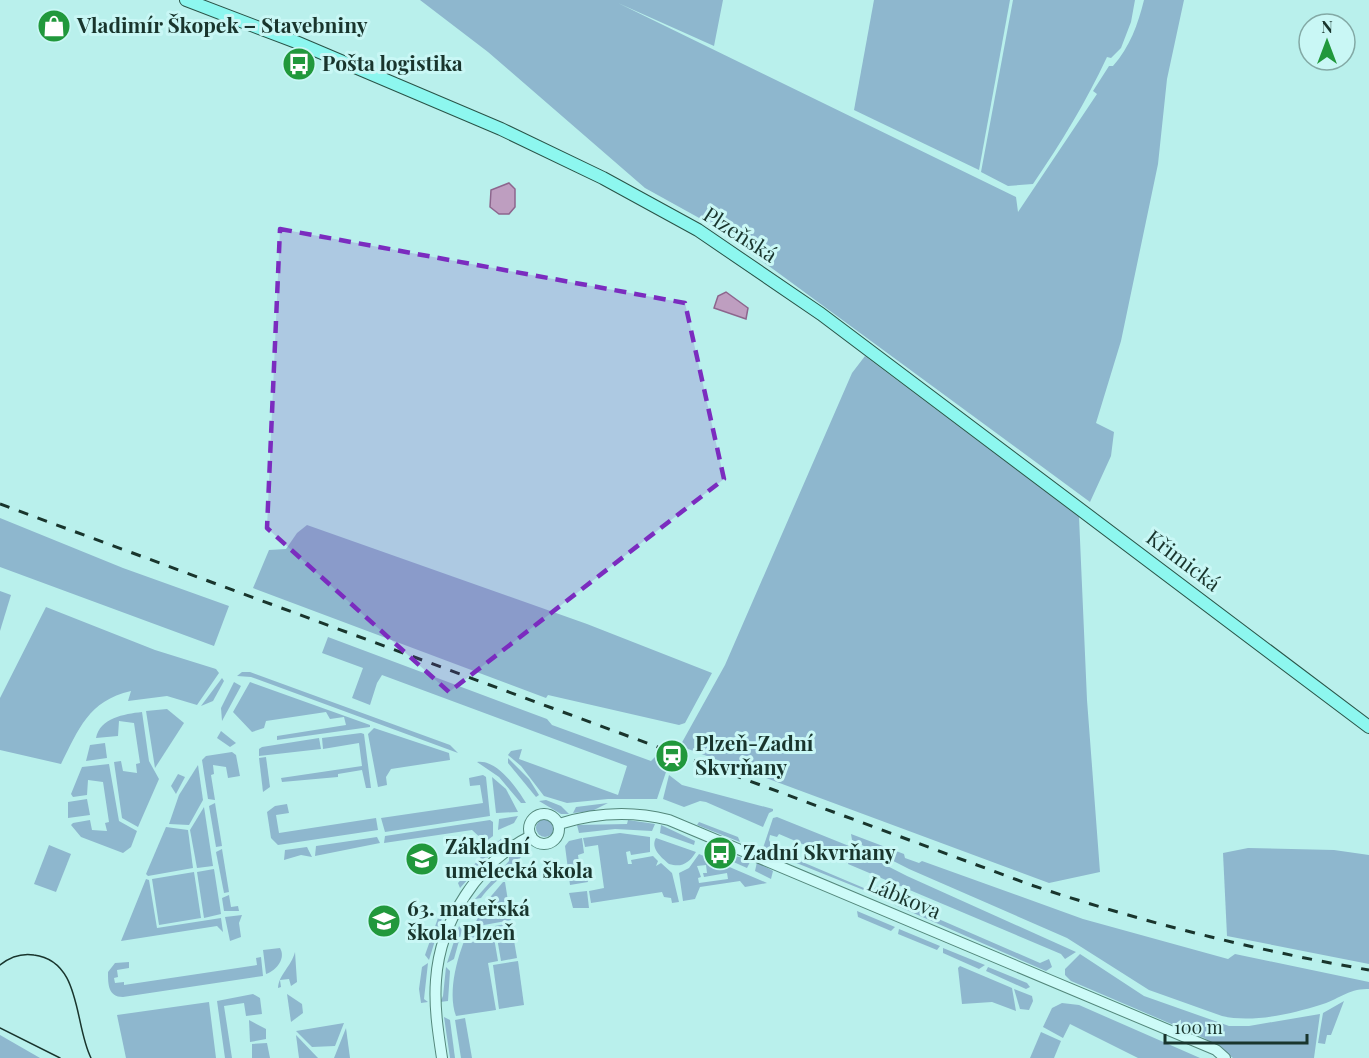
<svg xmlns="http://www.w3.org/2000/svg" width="1369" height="1058" font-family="'Playfair Display',serif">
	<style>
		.green { fill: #8eb7ce; fill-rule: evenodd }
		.water { fill: #be9ec0; stroke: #8d668d; stroke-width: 1.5 }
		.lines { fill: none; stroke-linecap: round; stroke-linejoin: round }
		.minor-casing { stroke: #53877b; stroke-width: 12 }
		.major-casing { stroke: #295347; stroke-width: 14 }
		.minor { stroke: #cdfbf8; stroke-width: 10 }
		.major { stroke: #8df7ef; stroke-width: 12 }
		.tram { stroke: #19352d; stroke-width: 1.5 }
		.rail { stroke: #19352d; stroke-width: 3; stroke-dasharray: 10 10; stroke-linecap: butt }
		.marked { fill: #7b2cbf; fill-opacity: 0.2; stroke: #7b2cbf; stroke-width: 4.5; stroke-dasharray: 12 8; stroke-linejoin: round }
		.labels { text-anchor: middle; stroke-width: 6; stroke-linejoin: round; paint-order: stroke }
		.poi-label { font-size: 21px; font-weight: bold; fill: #19352d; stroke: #c9f7f5; text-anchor: start }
		.street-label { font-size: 21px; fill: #19352d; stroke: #c9f7f5 }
	</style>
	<rect width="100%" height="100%" fill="#b9f0ec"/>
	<g class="green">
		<path d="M 420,0 L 723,0 L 714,46 L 618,3 L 1016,197 L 1018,212 L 1097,94 L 1093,91 L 1109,66 L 1113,66 C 1130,47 1138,24 1144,0 L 1184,0 L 1167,79 L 1158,164 L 1121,341 L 1096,423 L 1114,432 L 1111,456 L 1090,502 L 773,269 L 701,219 L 645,188 L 488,52 Z"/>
		<polygon points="874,0 1010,0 979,170 854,110"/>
		<path d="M 1013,0 L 1135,0 L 1131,22 L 1121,48 L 1111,58 L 1107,57 C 1086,102 1061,143 1033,184 L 1008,186 L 981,172 Z"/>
		<polygon points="865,356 1079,517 1087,700 1100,872 1049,883 680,746 725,665 852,373"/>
		<polygon points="0,518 123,568 229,606 214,646 0,567"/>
		<polygon points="307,525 587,624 712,673 685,723 679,725 548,695 546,698 253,588 269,550 286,549 297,533"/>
		<polygon points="0,591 11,595 0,631"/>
		<path d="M 46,607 L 155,650 L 216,669 L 219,673 L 197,705 L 167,696 L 128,701 L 131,691 C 88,701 79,729 61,764 L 0,750 L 0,698 Z"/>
		<polygon points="328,637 547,719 552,725 651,761 655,757 669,763 657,799 608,799 567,803 544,796 521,766 508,755 511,751 522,749 519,759 618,795 627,766 382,675 377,683 370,705 352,698 363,668 322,653"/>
		<polygon points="242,672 250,672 450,745 458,753 251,677 237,676"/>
		<polygon points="222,678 224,681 213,701 201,706"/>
		<polygon points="234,682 241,686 222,721 221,708"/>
		<polygon points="250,682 370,725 370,727 277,740 277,736 346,725 344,717 330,719 326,712 266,721 264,728 252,732 233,712"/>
		<polygon points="167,709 184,723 155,768 146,711"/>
		<path d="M 142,712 L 149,761 L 159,779 L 138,827 L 122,818 L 114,762 L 121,761 L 123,771 L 137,773 L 136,764 L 140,763 L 134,723 L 119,721 L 118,736 L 96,738 C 100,718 124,714 142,712 Z"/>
		<polygon points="374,728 449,753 450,760 391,769 386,777 387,785 378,787 368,734"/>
		<polygon points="221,731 236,743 230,747 217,738"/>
		<polygon points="361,733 364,734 371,788 366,788 362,770 338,774 338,777 282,782 281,778 362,766 359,743 323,749 322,738"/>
		<polygon points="319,738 321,749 259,756 259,749 262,747"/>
		<polygon points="105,743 107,758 86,761 90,745"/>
		<polygon points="232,752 236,755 240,776 228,778 226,767 213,765 214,774 211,775 215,800 208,799 202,760 206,756"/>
		<polygon points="266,757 270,787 263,792 259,758"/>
		<polygon points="508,758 529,779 539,795 536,797 508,763"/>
		<path d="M 477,762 C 497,759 517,788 526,803 L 521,803 L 499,777 Z"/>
		<polygon points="109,764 119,821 137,831 131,847 123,853 81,837 71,825 73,823 90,820 92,830 107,831 105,823 109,822 103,782 88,780 87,795 73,797 71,794 82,767"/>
		<polygon points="198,765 203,800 189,825 169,824 179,795"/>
		<polygon points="178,774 185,777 176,794 171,786"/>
		<polygon points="483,775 486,777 490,816 385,832 381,818 483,803 480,785 470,786 469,778"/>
		<polygon points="669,775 682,785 773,809 773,811 769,813 763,827 706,802 700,801 684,807 663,799"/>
		<polygon points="492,777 506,789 518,812 496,813"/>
		<polygon points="87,799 90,815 68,818 68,802"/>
		<polygon points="546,800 561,806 569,814 561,814 539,801"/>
		<polygon points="215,803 222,846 216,847 209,806"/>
		<polygon points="608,803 592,811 573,813 576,807"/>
		<polygon points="287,804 289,813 276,815 279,833 376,818 378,830 278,845 271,838 267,812 275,806"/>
		<polygon points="204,807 213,866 197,868 190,830"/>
		<polygon points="518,816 514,823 498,830 499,819"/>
		<polygon points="777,817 849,846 847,863 779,834 777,837 770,835 769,840 774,850 871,891 878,886 883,891 881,897 789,860 787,864 761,854 773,818"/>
		<circle cx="545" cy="828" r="9"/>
		<polygon points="490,820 493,822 493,836 485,842 472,830 384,843 385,836"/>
		<polygon points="628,820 655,824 652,831 615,829 579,833 577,825 627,824"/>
		<polygon points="699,822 738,837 740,842 697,825"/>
		<polygon points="661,825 695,841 694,845 660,833"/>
		<polygon points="166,827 188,830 193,868 148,876 146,874"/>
		<polygon points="620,833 650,837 650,852 631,855 630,851 626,852 628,864 632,864 631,860 653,856 658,861 656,866 661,863 672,873 679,902 672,903 671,898 664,897 662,892 591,903 589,891 604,888 598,845 585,847 583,838"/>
		<path d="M 851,834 L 904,854 L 905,858 L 919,863 L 922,861 L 1083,919 L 1228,959 L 1235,954 L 1369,982 L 1369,989 C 1349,988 1338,1000 1320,1005 C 1291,1014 1252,1023 1222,1016 L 1149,990 L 1067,938 L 909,869 L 852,840 Z"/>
		<polygon points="506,835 512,840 501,848 497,847 460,888 458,883 487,850"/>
		<polygon points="377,837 380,843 315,856 316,846"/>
		<polygon points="582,838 584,853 578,855 581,878 587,878 588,882 570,885 565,846 569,841"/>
		<path d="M 656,838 L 696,852 C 689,863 682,868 669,864 C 661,857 650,848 656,838 Z"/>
		<polygon points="49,845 71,854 56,892 34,884"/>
		<polygon points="307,847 312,857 301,855 284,860 285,850"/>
		<polygon points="852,848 907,876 1076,952 1065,959 1061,954 848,864"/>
		<polygon points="1248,848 1334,850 1369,855 1369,964 1227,936 1223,853"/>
		<polygon points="222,849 229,892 224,893 216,852"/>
		<path d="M 518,850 L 522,855 C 517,866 491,883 481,898 L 475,899 L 509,861 L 509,857 Z"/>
		<polygon points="723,853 751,860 747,868 720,856"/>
		<path d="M 699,854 L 767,883 L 745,887 L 740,881 L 700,887 L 695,899 L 683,901 L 679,873 L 689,868 ZM 706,865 L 707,873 L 703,873 L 704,877 L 727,873 L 728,879 L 699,883 L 698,878 L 701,877 L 697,866 Z"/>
		<polygon points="757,862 773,871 771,879 755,871"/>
		<polygon points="214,869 221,914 204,918 197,872"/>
		<polygon points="194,872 201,918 159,925 152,879"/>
		<polygon points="146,879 149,880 157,928 221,918 223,932 217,926 121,941"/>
		<polygon points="503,882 505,882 511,920 473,927 487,901"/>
		<polygon points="587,891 589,908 573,908 569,893"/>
		<polygon points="229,895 231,907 238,906 239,911 224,911 222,898"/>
		<polygon points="898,895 904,898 904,904 1040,963 1049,959 1052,967 1046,971 895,905 893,899"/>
		<polygon points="857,911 895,927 891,931 858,917"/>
		<polygon points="242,915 239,923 241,937 230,941 225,917"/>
		<polygon points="438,918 442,918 429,960 425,955"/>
		<polygon points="511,923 517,958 501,961 495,926"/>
		<polygon points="459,926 462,930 454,959 447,963"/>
		<path d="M 492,926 L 498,961 L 488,963 L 496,1010 L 456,1016 C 447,991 458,953 469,930 Z"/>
		<polygon points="899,929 940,946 937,950 898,934"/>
		<path d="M 280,948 C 286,958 277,970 266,974 L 263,950 Z"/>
		<polygon points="943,948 985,965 979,969 943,953"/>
		<path d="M 295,952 L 297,982 L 291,986 L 289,979 L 280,980 L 281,987 L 278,988 C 279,974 291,967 295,952 Z"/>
		<polygon points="1080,954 1144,996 1229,1026 1249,1026 1320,1014 1314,1058 1233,1058 1204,1038 1071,981 1065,975 1065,969"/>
		<path d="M 261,957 L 263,976 L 123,997 C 108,997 108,984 108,972 L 115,963 L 129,962 L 129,968 L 117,970 L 118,977 L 114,978 L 115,983 L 124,982 L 124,985 L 257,965 L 256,958 Z"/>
		<polygon points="518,961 524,1005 499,1009 493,965"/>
		<polygon points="428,963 424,999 428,1002 421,1003 419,989 422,967"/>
		<polygon points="960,966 1012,988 1016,1011 992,1002 962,1004 958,968"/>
		<polygon points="446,967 450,971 448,1001 440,1002 443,996"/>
		<polygon points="988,967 1027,983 1030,987 1026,989 986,971"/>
		<polygon points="1014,989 1032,996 1033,1001 1029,1010 1020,1009"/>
		<polygon points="253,994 260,998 262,1014 246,1016 244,1003 224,1006 232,1058 225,1058 217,1001"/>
		<polygon points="287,994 302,1004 303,1013 291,1022"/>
		<polygon points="1344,1001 1331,1035 1327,1035 1325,1044 1318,1043 1323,1013"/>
		<polygon points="209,1002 216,1058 126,1058 117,1015"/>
		<polygon points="1062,1003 1079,1005 1200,1058 1138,1058 1070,1024 1063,1038 1043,1027 1052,1008"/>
		<polygon points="444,1017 450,1020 455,1058 450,1058"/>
		<polygon points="465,1018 472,1058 461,1058 455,1020"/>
		<polygon points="249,1020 266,1029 266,1039 250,1042"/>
		<polygon points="344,1023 335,1046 312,1047 296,1031"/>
		<polygon points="346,1028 350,1058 334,1058"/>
		<polygon points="1041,1032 1061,1041 1054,1058 1030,1058"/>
		<polygon points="0,1035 40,1058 0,1058"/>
		<polygon points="296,1035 318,1058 299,1058"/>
		<polygon points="267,1043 270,1058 252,1058 252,1044"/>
	</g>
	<g class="water">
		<polygon points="509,183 515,189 515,207 509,214 499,214 490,207 491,190"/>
		<polygon points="726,292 748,308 746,319 714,308 718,296"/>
	</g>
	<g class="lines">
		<defs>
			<g id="minor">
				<circle cx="544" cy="829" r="15"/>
				<path d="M 559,824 C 594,813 633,811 669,820 L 1216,1050 L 1225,1058"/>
				<path d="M 442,1058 C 438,1032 434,1006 436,980 C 440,921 478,862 531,836"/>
			</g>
			<polyline id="major" points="186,0 296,42 501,129 603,178 698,230 821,314 1369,727"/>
		</defs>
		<use href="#minor" class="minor-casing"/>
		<use href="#major" class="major-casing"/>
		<use href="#minor" class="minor"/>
		<use href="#major" class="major"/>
		<g class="tram">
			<path d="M 0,965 C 10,957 21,953 34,955 C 82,961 74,1025 91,1058"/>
			<polyline points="0,1028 60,1058"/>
		</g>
		<path class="rail" d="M 0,504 L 1031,885 C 1142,922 1254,950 1369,970"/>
	</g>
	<path class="marked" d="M 280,229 L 685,303 L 724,479 L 449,692 L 267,528 Z"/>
	<defs>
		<symbol id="shop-disc" viewBox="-11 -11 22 22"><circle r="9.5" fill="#21983c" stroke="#c9f7f5"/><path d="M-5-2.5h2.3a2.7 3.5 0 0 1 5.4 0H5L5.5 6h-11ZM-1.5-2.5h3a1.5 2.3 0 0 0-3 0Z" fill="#fff"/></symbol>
		<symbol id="bus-disc" viewBox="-11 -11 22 22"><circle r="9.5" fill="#21983c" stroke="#c9f7f5"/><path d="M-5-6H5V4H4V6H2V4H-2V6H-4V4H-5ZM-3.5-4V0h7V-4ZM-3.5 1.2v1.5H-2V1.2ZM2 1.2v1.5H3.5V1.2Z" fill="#fff"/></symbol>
		<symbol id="station-disc" viewBox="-11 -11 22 22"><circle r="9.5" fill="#21983c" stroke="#c9f7f5"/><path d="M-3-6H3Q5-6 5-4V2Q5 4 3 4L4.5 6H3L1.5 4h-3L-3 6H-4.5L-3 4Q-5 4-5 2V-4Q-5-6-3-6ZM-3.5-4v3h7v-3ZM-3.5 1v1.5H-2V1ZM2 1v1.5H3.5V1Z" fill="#fff"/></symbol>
		<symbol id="school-disc" viewBox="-11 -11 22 22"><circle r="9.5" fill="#21983c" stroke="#c9f7f5"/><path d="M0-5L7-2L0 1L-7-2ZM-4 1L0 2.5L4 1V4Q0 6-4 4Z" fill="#fff"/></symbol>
	</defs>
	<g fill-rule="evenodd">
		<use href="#shop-disc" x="35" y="7" width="38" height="38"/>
		<use href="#bus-disc" x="280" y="45" width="38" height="38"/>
		<use href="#station-disc" x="653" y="737" width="38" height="38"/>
		<use href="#bus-disc" x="701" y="834" width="38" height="38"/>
		<use href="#school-disc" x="403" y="840" width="38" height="38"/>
		<use href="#school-disc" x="365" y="902" width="38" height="38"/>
	</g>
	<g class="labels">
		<g class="poi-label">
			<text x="77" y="33">Vladimír Škopek – Stavebniny</text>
			<text x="322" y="71">Pošta logistika</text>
			<text x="695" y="751">Plzeň-Zadní<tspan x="695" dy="24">Skvrňany</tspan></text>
			<text x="445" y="854">Základní<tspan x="445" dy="24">umělecká škola</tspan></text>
			<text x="743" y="860">Zadní Skvrňany</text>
			<text x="407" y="916">63. mateřská<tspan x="407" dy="24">škola Plzeň</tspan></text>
		</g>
		<g class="street-label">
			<text transform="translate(740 235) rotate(33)" y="7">Plzeňská</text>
			<text transform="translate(1183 561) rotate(37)" y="7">Křimická</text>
			<text transform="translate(904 898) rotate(23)" y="7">Lábkova</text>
		</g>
	</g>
	<g transform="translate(1327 42)"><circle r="28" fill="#c9f7f5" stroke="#83a9a5" stroke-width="1.5"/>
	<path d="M0-4.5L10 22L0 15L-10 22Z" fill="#21983c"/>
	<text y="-9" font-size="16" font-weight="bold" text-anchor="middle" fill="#19352d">N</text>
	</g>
	<path d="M1165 1034v9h142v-9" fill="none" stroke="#19352d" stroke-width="3"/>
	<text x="1174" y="1034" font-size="18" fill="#19352d" stroke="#c9f7f5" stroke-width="4.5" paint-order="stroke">100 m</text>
</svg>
